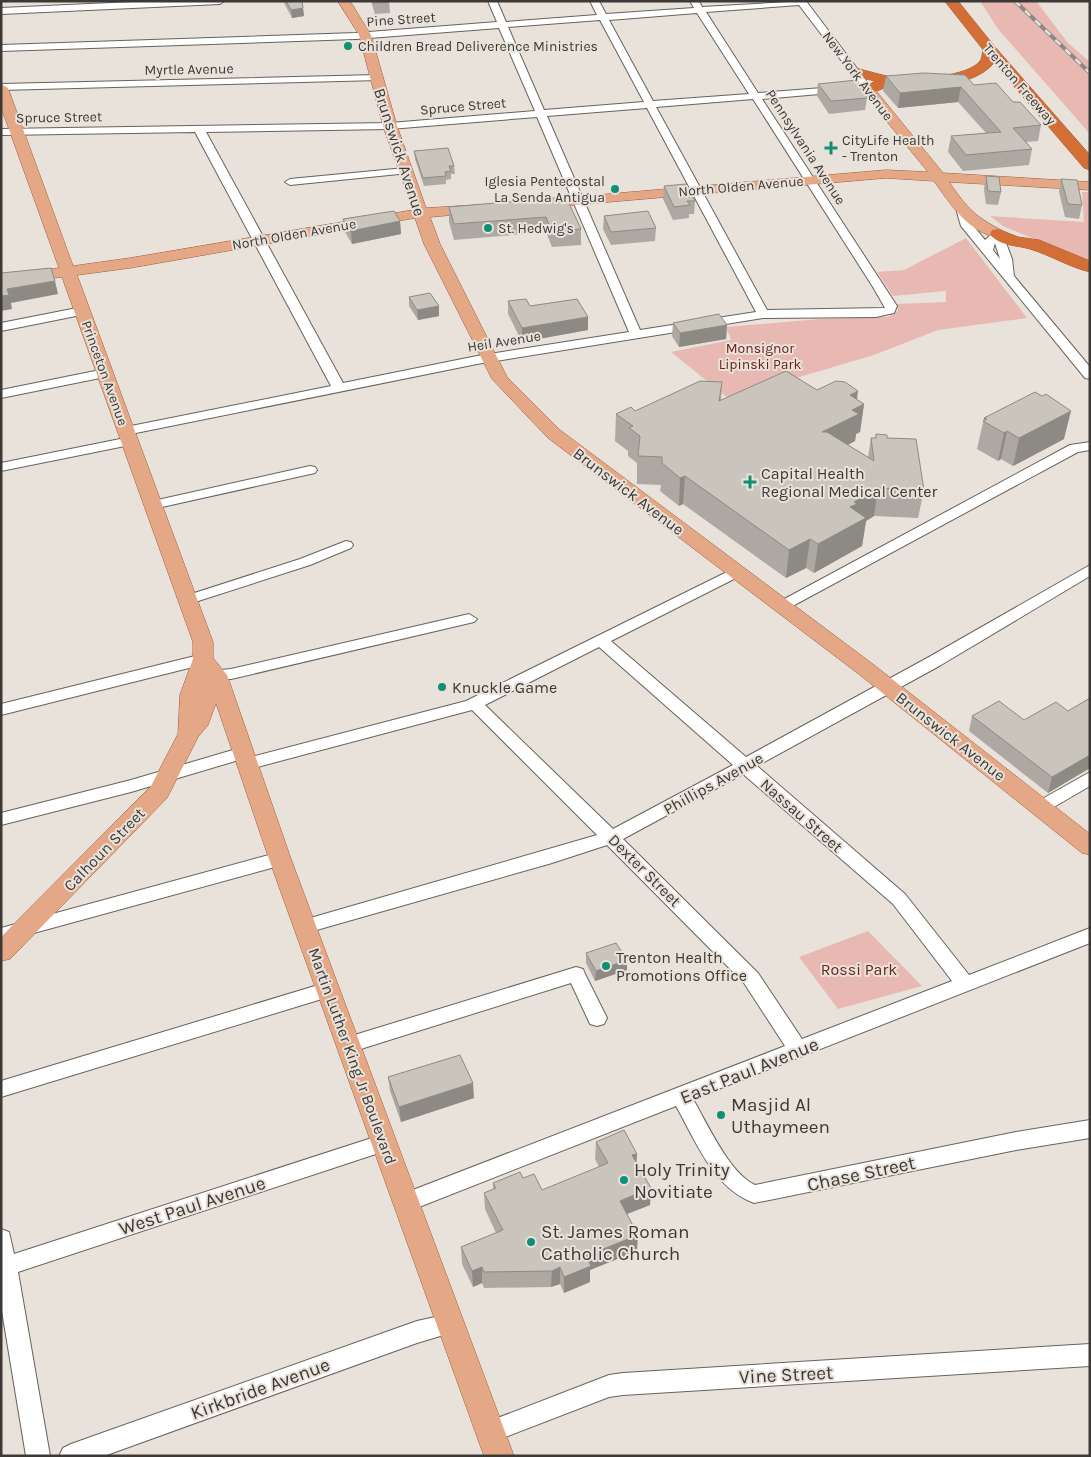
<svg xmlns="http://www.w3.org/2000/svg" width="1091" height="1457" font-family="Karla,sans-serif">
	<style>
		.green { fill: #e8b9b3 }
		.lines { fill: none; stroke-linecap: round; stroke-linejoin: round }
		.minor-casing { stroke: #68625b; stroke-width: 2 }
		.major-casing { stroke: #9e5b37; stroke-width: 1 }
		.highway-casing { stroke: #9e5b37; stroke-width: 1 }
		.minor { fill: #fff; fill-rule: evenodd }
		.major { fill: #e5a887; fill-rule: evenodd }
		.highway { fill: #d36e37; fill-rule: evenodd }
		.rail-casing { stroke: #8d8883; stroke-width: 4 }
		.rail { stroke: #e9e2da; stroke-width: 2.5; stroke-dasharray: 7; stroke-linecap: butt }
		.wall { fill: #ada9a2 }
		.shaded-wall { fill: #8d8a84 }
		.building { fill: #c9c5bc; stroke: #8d8a84 }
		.poi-dot { fill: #108f75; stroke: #e9e2da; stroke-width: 2 }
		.labels { text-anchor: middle; stroke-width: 4; stroke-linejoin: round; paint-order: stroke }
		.far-street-label { font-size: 14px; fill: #3c3936; stroke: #e9e2da }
		.far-poi-label { font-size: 14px; fill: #3c3936; stroke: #e9e2da; text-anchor: start }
		.far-park-label { font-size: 14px; fill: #6d221e; stroke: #e9e2da }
		.street-label { font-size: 16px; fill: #3c3936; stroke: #e9e2da }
		.poi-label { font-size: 16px; fill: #3c3936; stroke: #e9e2da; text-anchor: start }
		.park-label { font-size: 16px; fill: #6d221e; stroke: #e9e2da }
		.near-street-label { font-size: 19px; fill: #3c3936; stroke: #e9e2da }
		.near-poi-label { font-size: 19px; fill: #3c3936; stroke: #e9e2da; text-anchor: start }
	</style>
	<rect width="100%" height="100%" fill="#e9e2da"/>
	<g class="green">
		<polygon points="980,1 1036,1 1068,43 1090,62 1090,134 998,29"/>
		<polygon points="1082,192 1090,192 1090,262 1003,226 990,216 1084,222"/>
		<polygon points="966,238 1027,318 938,330 874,355 728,398 671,352 731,340 726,327 820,319 888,317 898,311 897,304 946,302 946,291 893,296 877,272 904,270"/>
		<polygon points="868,931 922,986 838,1009 799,957"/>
	</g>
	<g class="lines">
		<defs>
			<g id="minor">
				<polygon points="155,1 224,1 220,4 1,14 1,8"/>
				<path d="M 488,1 L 497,1 L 506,22 L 597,15 L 590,1 L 599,1 L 606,14 L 694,8 L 690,1 L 699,1 L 702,7 L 806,1 L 871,87 L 866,90 L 762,99 L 897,306 L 894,313 L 876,317 L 763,318 L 477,364 L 126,435 L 121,434 L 119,431 L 126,427 L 331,386 L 195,132 L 1,135 L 1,129 L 390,123 L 535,111 L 499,28 L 356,39 L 1,51 L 1,45 L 356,33 L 497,22 ZM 799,5 L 860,85 L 758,93 L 706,12 ZM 697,13 L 749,94 L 653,101 L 609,20 ZM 600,20 L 644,102 L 544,110 L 508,27 ZM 753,99 L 873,287 L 885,308 L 767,310 L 656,107 ZM 647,108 L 756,312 L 640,330 L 547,116 ZM 537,117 L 629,332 L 477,356 L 343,383 L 206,132 L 390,129 Z"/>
				<polygon points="377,75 380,76 380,80 1,90 1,84"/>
				<polygon points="405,168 409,169 409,173 290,185 285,182 290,179"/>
				<path d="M 963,209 L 967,210 L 971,223 L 985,240 L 994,232 L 1002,232 L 1012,259 L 1014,276 L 1090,367 L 1090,379 L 1085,378 L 961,226 L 957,212 ZM 995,243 L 1000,259 L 993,250 Z"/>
				<polygon points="82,307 86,308 88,311 86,314 1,331 1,323"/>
				<polygon points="105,369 111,373 110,376 1,398 1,390"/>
				<polygon points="130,437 135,438 137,441 135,444 1,471 1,463"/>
				<polygon points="1090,442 1090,450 1078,452 787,609 777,609 774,606 777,603 1070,445"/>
				<polygon points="310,466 315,467 317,470 315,473 153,509 146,505 153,501"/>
				<polygon points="346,541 351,542 353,545 351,548 310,565 192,603 187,605 180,600 182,597 300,559"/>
				<path d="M 1090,565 L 1090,576 L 941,665 L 757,766 L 905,894 L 969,975 L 1090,928 L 1090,943 L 693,1099 C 707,1123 729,1173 755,1185 L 1016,1132 L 1090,1120 L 1090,1138 L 1016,1150 L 754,1203 C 713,1188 696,1141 676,1106 L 414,1209 L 407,1211 L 400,1209 L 397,1202 L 400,1195 L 785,1046 L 744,983 L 607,845 L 552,863 L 306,933 L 300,931 L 297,926 L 300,921 L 597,835 L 472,710 L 246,770 L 240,768 L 238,764 L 240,760 L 466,701 L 737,567 L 742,569 L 744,572 L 742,575 L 611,641 L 746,757 L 929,657 ZM 599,647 L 733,765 L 613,829 L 485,705 ZM 743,774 L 893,904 L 952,981 L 802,1039 L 758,973 L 623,839 Z"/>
				<polygon points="469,614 477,619 474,622 231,679 211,679 209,675 211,671 231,669"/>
				<polygon points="203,654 209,655 211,659 209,663 1,715 1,704"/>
				<polygon points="243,747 249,749 251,753 249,757 131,792 1,825 1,813 131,780"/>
				<polygon points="1090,772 1090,786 1047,811 1041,813 1035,811 1032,807 1035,803"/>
				<polygon points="280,852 286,854 289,859 286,864 1,942 1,928"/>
				<polygon points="576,967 583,969 585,974 607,1018 604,1024 597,1026 590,1024 571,983 348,1053 341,1051 338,1045 341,1039 348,1037"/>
				<polygon points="328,982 335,985 337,990 335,995 1,1097 1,1081"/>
				<polygon points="384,1134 391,1137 394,1143 391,1149 18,1272 50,1456 26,1456 1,1305 1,1229 9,1232 14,1254"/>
				<polygon points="449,1314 457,1317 460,1324 457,1331 417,1343 104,1456 59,1456 63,1448 71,1444 417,1321"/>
				<polygon points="1090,1344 1090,1366 623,1395 609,1397 490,1443 482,1440 478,1432 482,1424 609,1375 623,1373"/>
			</g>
			<g id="major">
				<polygon points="338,1 350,1 371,35 397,126 426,208 476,205 483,209 476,213 430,217 440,244 507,377 560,430 874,665 1090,834 1090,855 1082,853 860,675 548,438 492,379 424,244 415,218 130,268 77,275 213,642 213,658 227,675 291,859 514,1456 484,1456 269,859 216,703 208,725 198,737 167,798 10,959 1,961 1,937 151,786 178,734 180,695 193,659 193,642 62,277 1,285 1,275 59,268 1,107 1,84 8,88 73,266 130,258 413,210 383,126 359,35"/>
				<path d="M 868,86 L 873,87 L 943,173 L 1090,182 L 1090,190 L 949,182 C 968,209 974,216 1003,231 L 1005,234 L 1003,237 L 998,238 C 967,231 952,206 934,181 L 886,178 L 539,208 L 532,204 L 539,200 L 886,170 L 928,172 L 861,90 Z"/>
			</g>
			<g id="highway">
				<path d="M 945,1 L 958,1 L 995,47 L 1090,155 L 1090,170 L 1084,168 L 994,63 C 967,93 920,81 885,88 C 877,90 872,95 863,93 L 861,90 L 875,81 L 850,75 L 848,72 L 850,69 L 855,68 C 869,71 883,76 897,78 C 915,81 969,76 980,61 C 982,59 982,54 983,50 Z"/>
				<path d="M 998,229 L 1018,237 L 1039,240 L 1090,261 L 1090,272 C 1069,267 1050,255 1030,249 C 1017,245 998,246 990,234 L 992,230 Z"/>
			</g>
		</defs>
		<use href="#minor" class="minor-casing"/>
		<use href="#major" class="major-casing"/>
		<use href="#highway" class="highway-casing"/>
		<use href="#minor" class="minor"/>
		<use href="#major" class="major"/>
		<use href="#highway" class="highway"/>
		<defs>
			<polyline id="rail" points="1015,1 1090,73"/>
		</defs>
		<use href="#rail" class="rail-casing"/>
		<use href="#rail" class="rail"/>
	</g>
	<g class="wall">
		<polygon points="283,1 302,1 304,16 292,18"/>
		<polygon points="371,1 389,1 390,13 375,14"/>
		<polygon points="886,76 974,85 1013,102 1041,125 1038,141 1026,142 1032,149 1029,165 963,171 948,152 951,136 986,133 958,102 898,108 883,91"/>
		<polygon points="818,84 867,98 865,110 829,114 817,96"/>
		<polygon points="414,151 454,166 455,174 451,174 451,179 446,180 446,184 424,186 415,159"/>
		<polygon points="986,176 1001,192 998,205 986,204 984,189"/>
		<polygon points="1061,179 1082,205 1079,219 1065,217 1059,192"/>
		<polygon points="664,186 695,201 694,214 689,214 689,218 673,220 663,199"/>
		<polygon points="566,197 581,229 581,245 552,247 546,232 454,240 449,222 449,207"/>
		<polygon points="604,216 656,228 655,241 611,245 603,229"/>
		<polygon points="343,219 400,221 401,234 352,244 345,232"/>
		<polygon points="409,297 439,316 418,320 409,306"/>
		<polygon points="508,301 530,306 588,317 588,330 522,342 508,314"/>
		<polygon points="673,323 727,325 726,339 679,347 672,336"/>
		<polygon points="722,382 721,400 817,390 857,400 864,404 860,432 856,434 855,441 848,445 868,457 871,438 875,438 876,434 887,438 924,490 918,518 874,516 866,521 862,546 814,573 806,568 786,578 683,504 679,506 660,491 661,485 637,484 637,463 628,456 628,451 615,441 616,414 635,411"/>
		<polygon points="984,418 1064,439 1013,466 1001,459 998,461 977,449"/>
		<polygon points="1090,698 1090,768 1048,793 969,731 972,716 1024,720 1068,711"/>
		<polygon points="586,953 627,960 627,970 595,981 586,963"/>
		<polygon points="388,1077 474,1098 401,1122 390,1091"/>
		<polygon points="596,1142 637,1154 636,1162 651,1188 650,1205 627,1214 637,1251 590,1270 590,1282 564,1293 560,1284 551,1287 484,1288 482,1283 473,1287 462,1264 461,1247 496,1233 485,1209 484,1193 493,1189 493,1183 542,1190 599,1167 595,1159"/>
	</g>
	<g class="shaded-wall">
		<polygon points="303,8 304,16 292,18 291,10"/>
		<polygon points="961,87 958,102 898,108 900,93"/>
		<polygon points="400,221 401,234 352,244 351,231"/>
		<polygon points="55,281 58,294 11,303 12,309 1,311 1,296 7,289"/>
		<polygon points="439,306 439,316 418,320 417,310"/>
		<polygon points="588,317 588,330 522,342 522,328"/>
		<polygon points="727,325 726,339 679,347 680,333"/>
		<polygon points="858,391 856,408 864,404 860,432 856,434 855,441 818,460 822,432 850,395"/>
		<polygon points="1071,411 1064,439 1013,466 1019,438"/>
		<polygon points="1007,431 1001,459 998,461 1004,433"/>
		<polygon points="685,476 683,504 679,506 680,478"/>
		<polygon points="878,488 874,516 866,521 862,546 814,573 818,544 854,502"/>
		<polygon points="810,539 806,568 786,578 789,550"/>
		<polygon points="1090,755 1090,768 1048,793 1052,777"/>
		<polygon points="627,960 627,970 595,981 596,971"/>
		<polygon points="473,1083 474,1098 401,1122 399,1107"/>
		<polygon points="637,1154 636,1170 632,1155"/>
		<polygon points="651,1188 650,1205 619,1217 620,1201"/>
		<polygon points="638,1235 637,1251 590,1270 590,1282 564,1293 564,1277 586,1256"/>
		<polygon points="482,1267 482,1283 473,1287 472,1271"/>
		<polygon points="560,1267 560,1284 551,1287 552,1271"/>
	</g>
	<g class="building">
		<polygon points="286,1 302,1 303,8 291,10"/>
		<polygon points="373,1 389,1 389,2 374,3"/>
		<polygon points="924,73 965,75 974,85 996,83 1013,102 1020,102 1041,125 1013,128 1032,149 966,155 951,136 1001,132 961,87 900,93 886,76"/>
		<polygon points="857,80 867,98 831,101 818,84"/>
		<polygon points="448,148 454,166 449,166 451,171 445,172 446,176 423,178 414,151"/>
		<polygon points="986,176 999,177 1001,192 988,191"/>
		<polygon points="1061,179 1077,180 1082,205 1068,204"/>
		<polygon points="686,184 695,201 687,201 690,205 674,207 664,186"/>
		<polygon points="566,197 581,229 552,232 546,217 454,224 449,207"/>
		<polygon points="394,211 400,221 351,231 343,219"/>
		<polygon points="648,211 656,228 611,232 604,216"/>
		<polygon points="51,268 55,281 7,289 9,295 1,296 1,273"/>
		<polygon points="430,293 439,306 417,310 409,297"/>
		<polygon points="526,299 530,306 577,299 588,317 522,328 508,301"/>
		<polygon points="719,314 727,325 680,333 673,323"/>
		<polygon points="786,371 817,390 836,381 845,382 858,391 850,395 864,404 852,410 859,414 822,432 827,432 874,461 871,438 876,438 876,434 887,435 887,438 916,439 924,490 878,488 854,502 857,504 850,507 866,518 818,544 810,539 789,550 685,476 680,478 662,463 662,457 638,456 640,436 629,428 633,426 616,414 631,407 635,411 700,381 722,382 719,401"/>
		<polygon points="1035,392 1042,396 1046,394 1071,411 1019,438 1007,431 1004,433 983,421 987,419 984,418"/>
		<polygon points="1090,698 1090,755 1052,777 972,716 999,701 1024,720 1056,702 1068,711"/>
		<polygon points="616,943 627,960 596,971 586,953"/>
		<polygon points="460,1055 473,1083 399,1107 388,1077"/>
		<polygon points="624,1130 637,1154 632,1155 651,1188 620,1201 638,1235 586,1256 591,1266 564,1277 560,1267 552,1271 484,1272 482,1267 472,1271 461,1247 503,1230 484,1193 496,1188 493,1183 520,1172 523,1178 534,1174 542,1190 608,1163 596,1142"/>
	</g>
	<g class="poi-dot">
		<circle cx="348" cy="46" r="5"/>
		<path d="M828.5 140.5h5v5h5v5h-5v5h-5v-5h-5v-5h5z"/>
		<circle cx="615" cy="189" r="5"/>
		<circle cx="488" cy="228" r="5"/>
		<path d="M747.5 474.5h5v5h5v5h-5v5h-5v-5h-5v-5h5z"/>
		<circle cx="442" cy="687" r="5"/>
		<circle cx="606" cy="966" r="5"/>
		<circle cx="721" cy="1115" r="5"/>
		<circle cx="624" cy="1180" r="5"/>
		<circle cx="531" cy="1242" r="5"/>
	</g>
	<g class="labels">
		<g class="far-street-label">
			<text transform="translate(401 19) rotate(-4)" y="5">Pine Street</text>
			<text transform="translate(189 69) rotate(-1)" y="5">Myrtle Avenue</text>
			<text transform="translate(858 76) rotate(53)" y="5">New York Avenue</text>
			<text transform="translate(1020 84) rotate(49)" y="5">Trenton Freeway</text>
			<text transform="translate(463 106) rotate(-5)" y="5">Spruce Street</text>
			<text transform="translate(59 117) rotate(-1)" y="5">Spruce Street</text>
			<text transform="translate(806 147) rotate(57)" y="5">Pennsylvania Avenue</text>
			<text transform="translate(741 186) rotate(-5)" y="5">North Olden Avenue</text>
			<text transform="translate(294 234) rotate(-10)" y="5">North Olden Avenue</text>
			<text transform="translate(504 341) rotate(-9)" y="5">Heil Avenue</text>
			<text transform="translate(105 373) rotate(70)" y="5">Princeton Avenue</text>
		</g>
		<g class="far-poi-label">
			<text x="358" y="51">Children Bread Deliverence Ministries</text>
			<text x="842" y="145">CityLife Health<tspan x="842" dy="16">- Trenton</tspan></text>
			<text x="605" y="186" text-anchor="end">Iglesia Pentecostal<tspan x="605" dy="16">La Senda Antigua</tspan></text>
			<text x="498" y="233">St. Hedwig's</text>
		</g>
		<g class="far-park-label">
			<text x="760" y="353">Monsignor<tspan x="760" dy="16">Lipinski Park</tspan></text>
		</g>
		<g class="street-label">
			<text transform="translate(400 152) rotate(72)" y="6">Brunswick Avenue</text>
			<text transform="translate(629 491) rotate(37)" y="6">Brunswick Avenue</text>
			<text transform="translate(951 736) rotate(38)" y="6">Brunswick Avenue</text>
			<text transform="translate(713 783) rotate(-29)" y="6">Phillips Avenue</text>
			<text transform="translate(802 815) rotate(41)" y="6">Nassau Street</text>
			<text transform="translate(104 849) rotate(-46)" y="6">Calhoun Street</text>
			<text transform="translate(645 870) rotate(45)" y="6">Dexter Street</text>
			<text transform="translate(353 1056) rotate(70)" y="6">Martin Luther King Jr Boulevard</text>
		</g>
		<g class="poi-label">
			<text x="761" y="479">Capital Health<tspan x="761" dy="18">Regional Medical Center</tspan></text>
			<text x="452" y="693">Knuckle Game</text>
			<text x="616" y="963">Trenton Health<tspan x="616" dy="18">Promotions Office</tspan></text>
		</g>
		<g class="park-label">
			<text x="859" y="975">Rossi Park</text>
		</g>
		<g class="near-street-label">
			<text transform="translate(749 1070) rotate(-22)" y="7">East Paul Avenue</text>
			<text transform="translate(861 1173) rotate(-12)" y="7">Chase Street</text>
			<text transform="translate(192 1205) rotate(-18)" y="7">West Paul Avenue</text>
			<text transform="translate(786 1374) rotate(-3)" y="7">Vine Street</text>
			<text transform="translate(260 1388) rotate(-20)" y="7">Kirkbride Avenue</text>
		</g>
		<g class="near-poi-label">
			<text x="731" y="1111">Masjid Al<tspan x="731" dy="22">Uthaymeen</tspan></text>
			<text x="634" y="1176">Holy Trinity<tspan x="634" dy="22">Novitiate</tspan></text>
			<text x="541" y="1238">St. James Roman<tspan x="541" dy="22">Catholic Church</tspan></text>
		</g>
	</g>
	<rect width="1091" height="1457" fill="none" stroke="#3c3936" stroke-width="5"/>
</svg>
